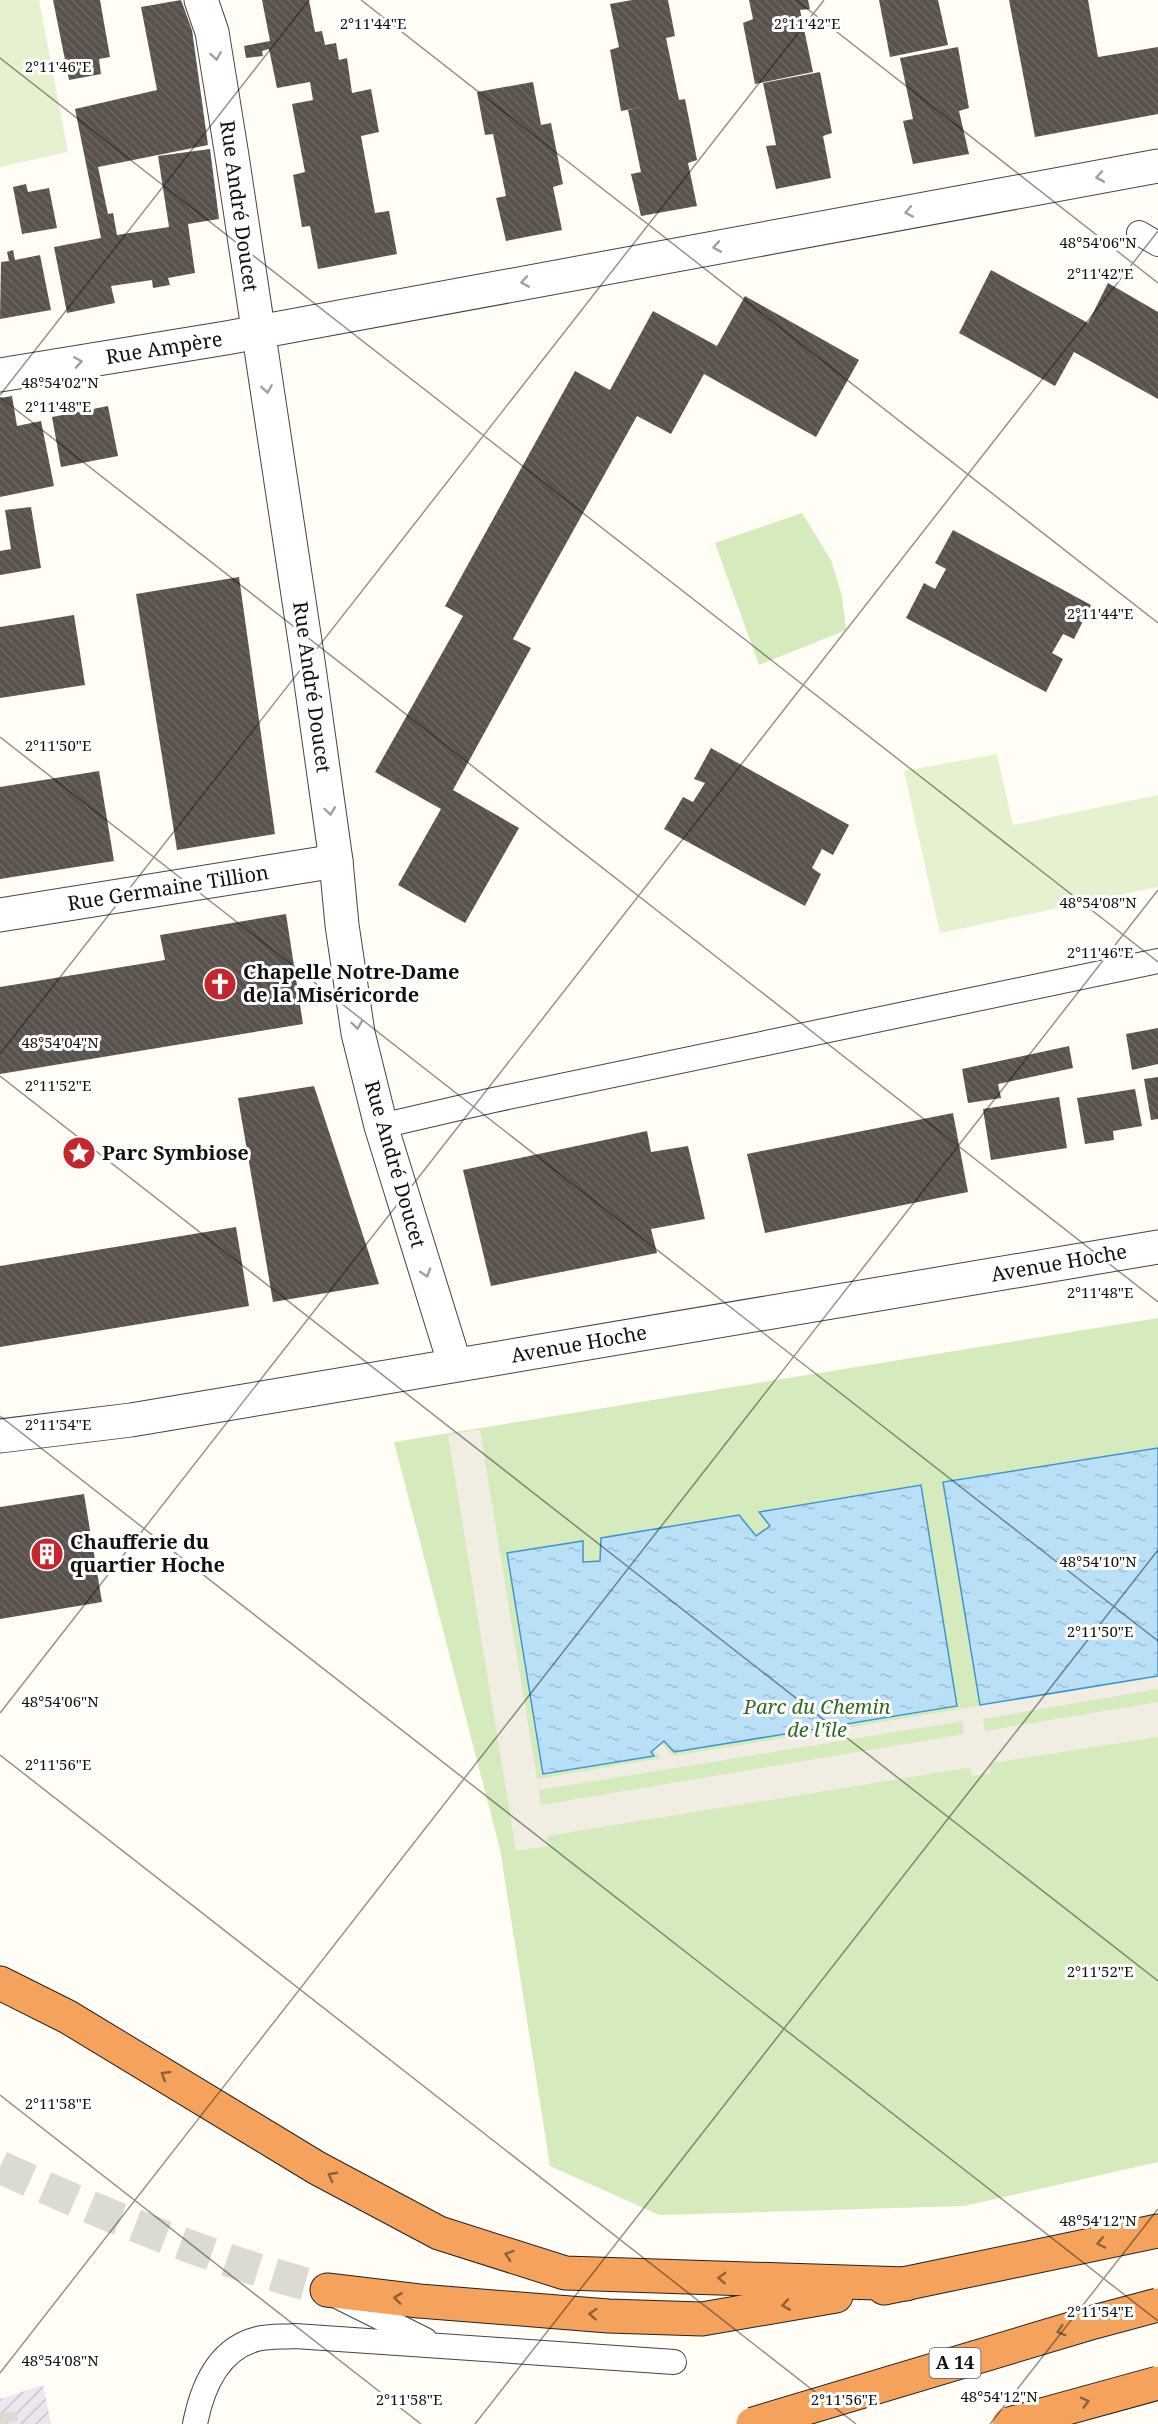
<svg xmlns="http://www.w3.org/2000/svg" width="1158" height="2424" font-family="'Noto Serif',serif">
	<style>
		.industrial { fill: url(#industrial-furrows) }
		.park { fill: #d5ebbd }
		.pitch { fill: #e6f2cf }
		.plaza { fill: #f1ede2; fill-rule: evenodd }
		.water { fill: url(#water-ripples); stroke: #3f96cf; stroke-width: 1.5 }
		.building { fill: url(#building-back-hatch) }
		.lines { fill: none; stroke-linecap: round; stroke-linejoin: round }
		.motorway-tunnel { stroke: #dbdad3; stroke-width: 33; stroke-dasharray: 33 16; stroke-linecap: butt }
		.service-casing { stroke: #444; stroke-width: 26 }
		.minor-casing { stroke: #444; stroke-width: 35 }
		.tertiary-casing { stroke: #444; stroke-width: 35 }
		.motorway-casing { stroke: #222; stroke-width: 35 }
		.service { stroke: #fff; stroke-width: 24 }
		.minor { stroke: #fff; stroke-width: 33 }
		.tertiary { stroke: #fff; stroke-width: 33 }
		.motorway { stroke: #f5a25d; stroke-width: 33 }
		.motorway-bridge-casing { stroke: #222; stroke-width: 35; stroke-linecap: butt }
		.motorway-bridge { stroke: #f5a25d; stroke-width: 33 }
		.oneway { stroke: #a0a0a0 }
		.oneway2 { stroke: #8e613b }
		.ticks { fill: none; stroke: #111; stroke-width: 1.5; stroke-opacity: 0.45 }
		.labels { text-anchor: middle; stroke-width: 6; stroke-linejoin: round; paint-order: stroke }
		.shield { fill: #fff; stroke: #585858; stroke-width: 1.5 }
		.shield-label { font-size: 18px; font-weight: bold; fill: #111 }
		.street-label { font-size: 20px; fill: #111; stroke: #fff }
		.poi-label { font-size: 20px; font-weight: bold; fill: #111; stroke: #fff; text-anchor: start }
		.park-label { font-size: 20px; font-style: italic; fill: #2f6b1f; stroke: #fff }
		.ticks-label { font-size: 15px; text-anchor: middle; fill: #111; stroke: #fff; stroke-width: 6; stroke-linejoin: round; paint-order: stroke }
	</style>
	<defs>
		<pattern id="industrial-furrows" width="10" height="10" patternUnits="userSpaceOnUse" patternTransform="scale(1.5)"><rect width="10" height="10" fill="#eee6ef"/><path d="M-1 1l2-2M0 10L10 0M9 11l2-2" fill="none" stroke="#cbc4cc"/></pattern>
		<pattern id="water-ripples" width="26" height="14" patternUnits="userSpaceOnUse" patternTransform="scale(1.5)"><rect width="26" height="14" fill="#b9e0f7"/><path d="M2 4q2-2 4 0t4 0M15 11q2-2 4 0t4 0" fill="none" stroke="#9ebfd3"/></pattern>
		<pattern id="building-back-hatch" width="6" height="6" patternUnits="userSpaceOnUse" patternTransform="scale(1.5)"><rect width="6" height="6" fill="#5a524d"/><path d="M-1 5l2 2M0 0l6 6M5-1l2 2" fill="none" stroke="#6d6662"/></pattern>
	</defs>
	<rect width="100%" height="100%" fill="#fffdf5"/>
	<polygon class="industrial" points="43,2385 51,2424 0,2424 0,2399"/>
	<g class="park">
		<polygon points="802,513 831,560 842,596 846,630 759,665 715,543"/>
		<polygon points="1158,1318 1158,2162 964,2206 659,2215 550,2166 500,1849 394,1442"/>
	</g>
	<g class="pitch">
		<polygon points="0,0 39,0 68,152 0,167"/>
		<polygon points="997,754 1013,825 1158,795 1158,887 940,933 904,771"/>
	</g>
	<path class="plaza" d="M 476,1430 L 480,1430 L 537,1779 L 661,1758 L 654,1750 L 661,1743 L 673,1756 L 1158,1677 L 1158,1689 L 983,1719 L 985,1731 L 1158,1702 L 1158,1737 L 992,1763 L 988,1767 L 991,1773 L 972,1776 L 971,1769 L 967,1768 L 547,1836 L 548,1846 L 516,1851 L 448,1435 ZM 963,1721 L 964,1734 L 541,1805 L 539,1790 Z"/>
	<g class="water">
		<polygon points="1158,1448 1158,1676 980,1705 943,1482"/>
		<polygon points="921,1485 957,1706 674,1752 664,1741 651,1752 654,1756 543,1774 507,1553 583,1541 583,1562 600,1561 601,1538 739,1515 756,1536 770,1526 759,1512"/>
	</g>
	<g class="building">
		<polygon points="53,0 100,0 110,57 99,59 101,74 69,80"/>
		<polygon points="181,0 192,30 208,145 98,167 108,214 113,213 117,235 169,227 158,156 210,149 219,219 188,224 195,273 168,278 170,285 153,288 152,280 111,286 115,303 67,313 54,247 101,238 75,109 157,90 141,7"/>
		<polygon points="262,0 309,0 315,32 322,31 325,45 336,43 339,60 347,58 352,93 371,89 379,132 361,136 375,213 389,211 397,254 318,269 310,226 302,227 293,175 305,172 292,104 313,100 310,82 277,88 269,49 262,51 263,56 246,58 244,46 270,41"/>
		<polygon points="632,0 668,0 675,36 666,38 679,100 685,99 697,160 688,163 697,206 641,216 631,174 641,172 628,110 644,107 621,111 610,50 619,47 610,4"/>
		<polygon points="749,0 808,0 810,9 800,10 813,72 755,84 743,23 753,19"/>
		<polygon points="879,0 938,0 948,45 890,57"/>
		<polygon points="1009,0 1088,0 1098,57 1158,47 1158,114 1035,137"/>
		<polygon points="958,47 969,108 959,111 969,154 913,164 903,121 913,119 900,58"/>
		<polygon points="820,72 832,133 823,136 831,178 776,189 766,146 776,145 763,83"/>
		<polygon points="533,82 541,125 551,123 563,184 553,187 562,230 506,241 496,198 506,196 493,134 485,135 477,92"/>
		<polygon points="26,184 28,192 49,188 57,228 22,234 13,187"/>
		<polygon points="13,250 15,260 40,255 51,310 0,319 1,262 9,261 7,252"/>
		<polygon points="991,270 1088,323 1108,283 1158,312 1158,399 1074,352 1055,386 959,333"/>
		<polygon points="745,296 859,360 816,437 704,374 671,434 637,416 513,639 531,648 453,790 519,828 465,923 398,885 441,809 375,772 463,616 445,606 575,371 610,390 653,311 717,346"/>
		<polygon points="12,396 17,426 41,421 54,486 0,497 0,398"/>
		<polygon points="108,406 118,456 61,467 52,417"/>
		<polygon points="31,507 41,568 0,575 0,551 11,549 5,510"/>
		<polygon points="953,530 1091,605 1074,639 1063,634 1052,653 1063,659 1046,692 906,618 924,583 935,589 946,569 935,563"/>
		<polygon points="239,577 275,834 177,850 136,594"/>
		<polygon points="74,615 85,685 0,698 0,627"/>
		<polygon points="711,748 849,825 833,855 822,849 812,868 821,874 805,906 664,829 683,797 693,802 705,783 694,779"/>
		<polygon points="99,771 114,861 0,879 0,787"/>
		<polygon points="286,914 303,1024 0,1074 0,987 165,960 160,935"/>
		<polygon points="1158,1028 1158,1064 1132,1070 1126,1034"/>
		<polygon points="1069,1046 1073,1068 998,1084 1001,1098 968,1103 962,1069"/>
		<polygon points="1158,1077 1158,1119 1151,1120 1144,1079"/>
		<polygon points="314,1086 379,1284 273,1302 238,1098"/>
		<polygon points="1135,1089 1142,1126 1113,1131 1114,1140 1085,1144 1077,1098"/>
		<polygon points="1059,1097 1067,1148 991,1160 983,1109"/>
		<polygon points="953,1113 968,1192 765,1233 747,1154"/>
		<polygon points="647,1131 651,1152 688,1146 705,1219 651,1229 657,1253 491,1286 463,1170"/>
		<polygon points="236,1227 249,1306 0,1347 0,1266"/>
		<polygon points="84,1494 102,1602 0,1619 0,1507"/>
	</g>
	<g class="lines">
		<g class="motorway-tunnel">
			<path d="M 0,2167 C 106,2216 214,2260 327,2290"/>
			<polyline points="0,2414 2,2424"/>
		</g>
		<defs>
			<g id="service">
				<polyline points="1139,233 1158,244"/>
				<polyline points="381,1126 489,1101 1158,961"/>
				<polyline points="341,2298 425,2340"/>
				<path d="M 195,2424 C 202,2388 218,2349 257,2339 C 269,2336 283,2337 295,2336 L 674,2362"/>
			</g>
			<g id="minor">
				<polyline points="201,0 212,32 232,156 308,661 336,861 342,925 358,1033 381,1126 455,1365"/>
				<polyline points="0,375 226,338 1158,166"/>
				<polyline points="0,915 336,861"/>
			</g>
			<polyline id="tertiary" points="0,1436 131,1420 1158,1247"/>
			<g id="motorway">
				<polyline points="0,1983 68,2017 317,2168 439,2233 565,2273 906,2284"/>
				<polyline points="884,2288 1158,2231"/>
				<polyline points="327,2290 419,2301 608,2316 702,2319 836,2296"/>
			</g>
		</defs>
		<use href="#service" class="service-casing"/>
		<use href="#minor" class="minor-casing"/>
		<use href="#tertiary" class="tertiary-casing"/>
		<use href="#motorway" class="motorway-casing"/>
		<use href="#service" class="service"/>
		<use href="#minor" class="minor"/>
		<use href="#tertiary" class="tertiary"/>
		<use href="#motorway" class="motorway"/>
		<defs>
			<g id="motorway-bridge">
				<polyline points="753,2424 1094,2322 1158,2305"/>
				<polyline points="1009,2424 1158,2383"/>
			</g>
		</defs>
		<use href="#motorway-bridge" class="motorway-bridge-casing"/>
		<use href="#motorway-bridge" class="motorway-bridge"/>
	</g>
	<defs><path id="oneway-chevron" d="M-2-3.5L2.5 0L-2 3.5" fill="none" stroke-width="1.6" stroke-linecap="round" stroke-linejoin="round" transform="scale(1.5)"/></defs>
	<g class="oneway">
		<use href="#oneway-chevron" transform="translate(216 56) rotate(81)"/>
		<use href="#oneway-chevron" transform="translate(1100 177) rotate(170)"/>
		<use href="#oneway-chevron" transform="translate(909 212) rotate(169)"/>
		<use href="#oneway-chevron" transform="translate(717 247) rotate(170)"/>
		<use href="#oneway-chevron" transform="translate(525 282) rotate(170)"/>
		<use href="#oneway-chevron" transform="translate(78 362) rotate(-9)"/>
		<use href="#oneway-chevron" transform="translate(267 389) rotate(81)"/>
		<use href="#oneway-chevron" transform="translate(330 811) rotate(82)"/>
		<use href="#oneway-chevron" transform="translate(357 1025) rotate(82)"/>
		<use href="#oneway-chevron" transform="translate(426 1273) rotate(73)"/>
	</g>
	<g class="oneway2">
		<use href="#oneway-chevron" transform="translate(165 2075) rotate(-149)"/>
		<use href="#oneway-chevron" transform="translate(332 2176) rotate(-152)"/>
		<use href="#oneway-chevron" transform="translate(1101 2243) rotate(168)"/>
		<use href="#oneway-chevron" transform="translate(509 2255) rotate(-162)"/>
		<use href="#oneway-chevron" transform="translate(722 2278) rotate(-178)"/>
		<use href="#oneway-chevron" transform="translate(398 2298) rotate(-173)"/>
		<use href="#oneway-chevron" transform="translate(786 2305) rotate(170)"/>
		<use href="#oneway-chevron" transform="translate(593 2314) rotate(-176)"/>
		<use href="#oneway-chevron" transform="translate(1061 2331) rotate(163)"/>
		<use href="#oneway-chevron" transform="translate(1085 2402) rotate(-15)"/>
	</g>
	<path class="ticks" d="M 361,0 L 1158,623M 796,0 L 1158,283M 0,58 L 1158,962M 0,395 L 309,0M 0,397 L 1158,1302M 0,737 L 1158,1641M 0,1054 L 824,0M 0,1076 L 1158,1981M 0,1416 L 1158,2321M 0,1713 L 1158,231M 0,1755 L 856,2424M 0,2095 L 421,2424M 0,2373 L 1158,890M 475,2424 L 1158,1550M 990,2424 L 1158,2209"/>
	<defs>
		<symbol id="church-disc" viewBox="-11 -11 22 22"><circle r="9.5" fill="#c4262e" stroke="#fff"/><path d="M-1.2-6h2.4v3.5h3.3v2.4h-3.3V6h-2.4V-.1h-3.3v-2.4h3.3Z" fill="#fff"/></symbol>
		<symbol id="sight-disc" viewBox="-11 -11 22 22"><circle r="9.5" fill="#c4262e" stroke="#fff"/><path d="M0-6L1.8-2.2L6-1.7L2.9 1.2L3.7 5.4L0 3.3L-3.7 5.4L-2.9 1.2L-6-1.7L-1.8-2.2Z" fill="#fff"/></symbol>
		<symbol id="building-disc" viewBox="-11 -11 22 22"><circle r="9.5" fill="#c4262e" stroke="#fff"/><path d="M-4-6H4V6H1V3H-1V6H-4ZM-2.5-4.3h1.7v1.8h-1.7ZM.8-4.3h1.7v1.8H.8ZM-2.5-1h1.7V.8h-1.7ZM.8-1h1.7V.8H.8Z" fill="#fff"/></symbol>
	</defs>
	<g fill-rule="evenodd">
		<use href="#church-disc" x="201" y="965" width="38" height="38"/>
		<use href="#sight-disc" x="60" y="1134" width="38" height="38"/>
		<use href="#building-disc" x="28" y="1535" width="38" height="38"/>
	</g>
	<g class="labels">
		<rect class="shield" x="929.5" y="2348" width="51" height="30" rx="4.5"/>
		<g class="shield-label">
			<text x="955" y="2369">A 14</text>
		</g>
		<g class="street-label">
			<text transform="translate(239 206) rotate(82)" y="7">Rue André Doucet</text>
			<text transform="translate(164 348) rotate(-9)" y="7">Rue Ampère</text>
			<text transform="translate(312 687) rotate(82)" y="7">Rue André Doucet</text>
			<text transform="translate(168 888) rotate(-9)" y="7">Rue Germaine Tillion</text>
			<text transform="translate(395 1164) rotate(74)" y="7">Rue André Doucet</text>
			<text transform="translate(1059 1263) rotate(-10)" y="7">Avenue Hoche</text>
			<text transform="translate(579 1344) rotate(-10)" y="7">Avenue Hoche</text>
		</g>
		<g class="poi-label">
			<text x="243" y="979">Chapelle Notre-Dame<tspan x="243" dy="23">de la Miséricorde</tspan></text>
			<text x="102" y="1160">Parc Symbiose</text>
			<text x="70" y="1549">Chaufferie du<tspan x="70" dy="23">quartier Hoche</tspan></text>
		</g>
		<g class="park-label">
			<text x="817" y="1714">Parc du Chemin<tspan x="817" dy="23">de l'île</tspan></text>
		</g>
	</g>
	<g class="ticks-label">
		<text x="373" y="29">2°11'44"E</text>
		<text x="807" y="29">2°11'42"E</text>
		<text x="58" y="72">2°11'46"E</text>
		<text x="1098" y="248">48°54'06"N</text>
		<text x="1100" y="279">2°11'42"E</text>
		<text x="60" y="388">48°54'02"N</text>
		<text x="58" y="412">2°11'48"E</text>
		<text x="1100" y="619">2°11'44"E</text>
		<text x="58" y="751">2°11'50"E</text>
		<text x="1098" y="908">48°54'08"N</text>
		<text x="1100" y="958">2°11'46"E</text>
		<text x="60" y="1048">48°54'04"N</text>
		<text x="58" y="1091">2°11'52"E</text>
		<text x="1100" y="1298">2°11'48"E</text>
		<text x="58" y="1430">2°11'54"E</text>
		<text x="1098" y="1567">48°54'10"N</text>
		<text x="1100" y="1637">2°11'50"E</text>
		<text x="60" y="1707">48°54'06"N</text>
		<text x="58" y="1770">2°11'56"E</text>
		<text x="1100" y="1977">2°11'52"E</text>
		<text x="58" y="2109">2°11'58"E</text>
		<text x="1098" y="2226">48°54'12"N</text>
		<text x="1100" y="2317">2°11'54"E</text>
		<text x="60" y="2366">48°54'08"N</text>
		<text x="999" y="2402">48°54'12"N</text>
		<text x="409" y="2405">2°11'58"E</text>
		<text x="844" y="2405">2°11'56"E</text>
	</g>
</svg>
